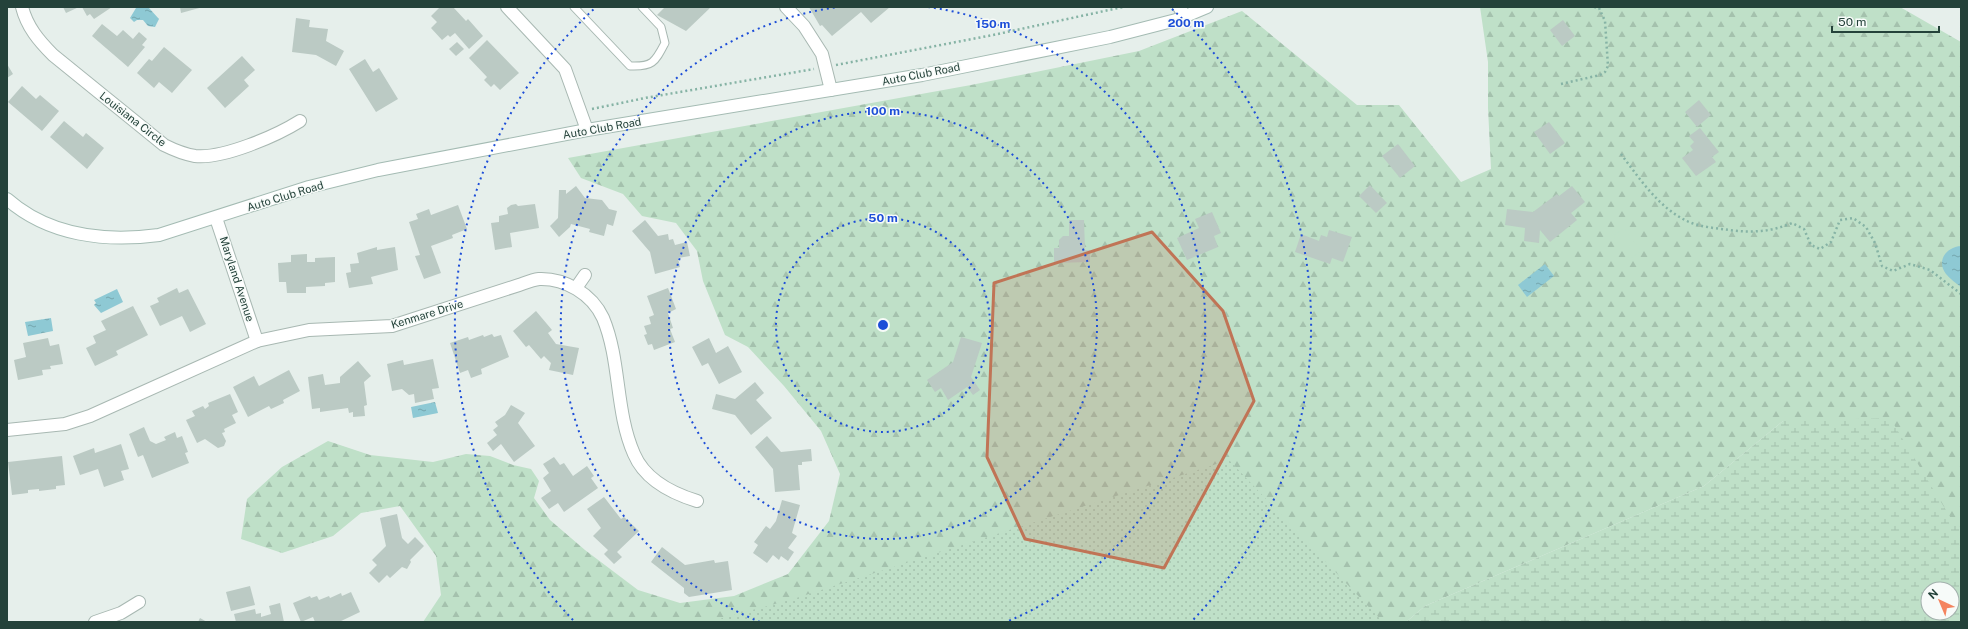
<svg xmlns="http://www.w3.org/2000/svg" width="1968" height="629" font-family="'Public Sans',sans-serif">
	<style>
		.forest { fill: url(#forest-firs) }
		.wetland { fill: url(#wetland-marsh); fill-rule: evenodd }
		.park { fill: url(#park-dots) }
		.garden { fill: #bfe0c8 }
		.water { fill: url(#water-ripples) }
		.building { fill: #bbcac4 }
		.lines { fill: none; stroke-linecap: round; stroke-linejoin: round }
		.lane-casing { stroke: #a8b8b2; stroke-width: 9 }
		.street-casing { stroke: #a8b8b2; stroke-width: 14 }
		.secondary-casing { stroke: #a4bbb3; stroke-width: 14 }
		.path { stroke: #86b3a5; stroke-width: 2.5; stroke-dasharray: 2 3; stroke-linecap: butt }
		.lane { stroke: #fff; stroke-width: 7 }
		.street { stroke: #fff; stroke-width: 12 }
		.secondary { stroke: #fff; stroke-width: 12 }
		.marked { fill: #c07456; fill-opacity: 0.2; stroke: #c07456; stroke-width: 3; stroke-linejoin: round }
		.ring { fill: none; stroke: #1d4ed8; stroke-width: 2; stroke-dasharray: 2 4 }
		.labels { text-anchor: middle; stroke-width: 3; stroke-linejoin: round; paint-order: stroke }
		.street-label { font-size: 11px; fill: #24423a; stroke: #f7fbf9 }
		.centre { fill: #1d4ed8; stroke: #f7fbf9; stroke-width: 2 }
		.ring-label { font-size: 12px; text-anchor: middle; font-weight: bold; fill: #1d4ed8; stroke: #f7fbf9; stroke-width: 3; stroke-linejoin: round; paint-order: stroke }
	</style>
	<defs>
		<pattern id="forest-firs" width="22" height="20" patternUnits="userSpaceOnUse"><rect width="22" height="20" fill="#bfe0c8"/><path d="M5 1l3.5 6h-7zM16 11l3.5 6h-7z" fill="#a4c1ad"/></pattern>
		<pattern id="wetland-marsh" width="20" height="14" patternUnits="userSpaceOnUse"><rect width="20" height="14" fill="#bfe0c8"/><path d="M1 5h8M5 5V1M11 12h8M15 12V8" fill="none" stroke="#a4c1ad"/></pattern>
		<pattern id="park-dots" width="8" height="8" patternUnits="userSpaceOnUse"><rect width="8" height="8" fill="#bfe0c8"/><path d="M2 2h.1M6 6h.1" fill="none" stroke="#a4c1ad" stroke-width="1.8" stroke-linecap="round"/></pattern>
		<pattern id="water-ripples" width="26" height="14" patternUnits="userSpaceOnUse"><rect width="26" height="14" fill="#8ec9d4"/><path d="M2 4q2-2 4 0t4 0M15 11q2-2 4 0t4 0" fill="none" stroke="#74a5ad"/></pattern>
	</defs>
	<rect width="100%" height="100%" fill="#e6efeb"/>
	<polygon class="forest" points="1480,7 1900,7 1961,42 1961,530 1783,421 1704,486 1425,606 1406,622 423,622 441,595 436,556 400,506 361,513 333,536 282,553 241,539 247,499 282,467 328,441 370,455 433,462 466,454 490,456 513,465 531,469 539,481 534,498 550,520 585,550 638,590 680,603 734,596 788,574 829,521 840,474 821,431 784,386 748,347 725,335 703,281 697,251 676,223 642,216 623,194 581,178 568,158 971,85 1139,51 1242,11 1357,105 1399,105 1461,182 1491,169 1488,108 1488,62"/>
	<path class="wetland" d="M 1890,418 L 1955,525 L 1961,530 L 1961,622 L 1406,622 L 1425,606 L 1704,486 L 1783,421 ZM 1928,589 L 1952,589 L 1952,613 L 1928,613 Z"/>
	<polygon class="park" points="1229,460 1383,622 708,622 793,599"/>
	<polygon class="garden" points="1624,228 1641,251 1630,259 1613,236"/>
	<g class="water">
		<polygon points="136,8 149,8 159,19 155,27 148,26 143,20 137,20 134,22 130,18"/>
		<path d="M 1961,246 L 1961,287 C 1956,283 1950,279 1946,274 C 1936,261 1946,247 1961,246 Z"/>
		<polygon points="1545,264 1554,276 1527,297 1518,285"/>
		<polygon points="117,289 123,302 101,313 94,305 96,303 94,300"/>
		<polygon points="51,318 53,331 28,336 25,322"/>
		<polygon points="435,402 438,413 413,418 411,407"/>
	</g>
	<g class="building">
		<polygon points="63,7 79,7 66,13"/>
		<polygon points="82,7 112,7 94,19 90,14 87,16"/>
		<polygon points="180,7 203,7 181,13"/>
		<polygon points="440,7 453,7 466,21 468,19 483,36 469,49 455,33 450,37 448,35 442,40 431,28 437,22 431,16"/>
		<polygon points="665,7 711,7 686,31 657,15"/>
		<polygon points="809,7 890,7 871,23 861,12 832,36 822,25 820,26"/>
		<polygon points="296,18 310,20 309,27 328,29 326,41 344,51 336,66 316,55 292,52"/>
		<polygon points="1563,20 1575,36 1562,46 1550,30"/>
		<polygon points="102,24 117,36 123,30 133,39 139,32 147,39 142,45 145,47 128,67 92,36"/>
		<polygon points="487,40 519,73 500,90 494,84 491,87 484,80 487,77 469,58"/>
		<polygon points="457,42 464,49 456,56 449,49"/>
		<polygon points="164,47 192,70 172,93 159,82 154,88 137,73 149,59 152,61"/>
		<polygon points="242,56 255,70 244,80 249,86 225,108 207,88"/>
		<polygon points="365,59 373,72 379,68 398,99 376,112 349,69"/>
		<polygon points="7,64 13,74 7,78"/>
		<polygon points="22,86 36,99 40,95 59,111 42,131 8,102"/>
		<polygon points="1699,100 1711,115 1697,127 1685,112"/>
		<polygon points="64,121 83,137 86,133 104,148 87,169 50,137"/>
		<polygon points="1549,122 1565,143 1550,154 1534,132"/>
		<polygon points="1700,128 1719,152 1712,157 1716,162 1696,176 1682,158 1693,150 1690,146 1694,142 1689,136"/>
		<polygon points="1398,144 1415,166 1400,178 1382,156"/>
		<polygon points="1370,185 1387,203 1376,213 1359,196"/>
		<polygon points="576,186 585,198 602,200 609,209 617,211 613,226 607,224 604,236 589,232 590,229 571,224 570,227 559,237 550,226 558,218 559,190 566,190 566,194"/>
		<polygon points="1572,186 1585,202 1571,213 1577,220 1550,242 1540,230 1539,243 1524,241 1525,228 1505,225 1507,209 1533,212 1557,194 1559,196"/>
		<polygon points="516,204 518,206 535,204 539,228 510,233 512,247 495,250 491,223 499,222 499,216 508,214 507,208 511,205"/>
		<polygon points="458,205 467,229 452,235 453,238 431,246 441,273 424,279 415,256 420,255 409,222 418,219 416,214 429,209 431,215"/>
		<polygon points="1212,212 1221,233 1214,236 1218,247 1187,260 1177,238 1199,228 1195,219"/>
		<polygon points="645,220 658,236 668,234 669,240 673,239 675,245 687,242 690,256 678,258 680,267 655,274 650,252 632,231"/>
		<polygon points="1069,220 1084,220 1085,250 1090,250 1090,262 1054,263 1054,248 1059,248 1059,240 1063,236 1069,236"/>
		<polygon points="1329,230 1352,237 1343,262 1332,258 1330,264 1295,252 1301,234 1319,241 1321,235 1327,237"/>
		<polygon points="377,247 377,250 395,247 398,270 371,277 373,284 349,288 346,273 351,272 350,264 359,263 357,253"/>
		<polygon points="307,254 307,262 315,262 315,258 335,257 335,282 325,283 325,286 306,287 306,293 287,293 286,282 279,282 278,263 291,262 291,255"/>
		<polygon points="177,288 179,293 188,289 206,324 190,332 182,316 160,326 150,306 159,302 157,298"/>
		<polygon points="668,288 676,309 668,313 673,328 670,329 675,342 654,350 652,344 648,345 644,335 647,334 644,326 651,324 649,317 654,315 647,296"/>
		<polygon points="133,306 148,335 116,351 118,355 95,366 86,348 96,343 93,336 106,330 101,321"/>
		<polygon points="536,311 552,330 548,333 556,344 579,348 573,375 549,370 551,363 544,356 541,359 529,345 526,347 513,331"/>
		<polygon points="492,334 494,337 501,335 509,357 481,369 482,374 471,378 468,370 460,373 450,343 468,337 469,340 483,335 484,337"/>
		<polygon points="961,337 982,343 971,377 980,390 973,395 967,387 948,400 941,388 935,392 927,380 953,362"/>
		<polygon points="48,338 50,346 59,344 63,364 50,366 51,369 42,370 43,375 18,380 14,360 26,357 23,343"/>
		<polygon points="709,338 716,353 728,346 742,372 719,384 708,363 702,366 692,347"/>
		<polygon points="433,359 439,388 432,389 434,399 415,403 414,394 409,395 402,389 392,391 387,364 403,360 404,365"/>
		<polygon points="358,361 371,376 364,382 367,405 364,406 365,416 353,417 353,412 349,413 348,408 320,412 320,408 312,409 308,377 323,374 325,385 340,383 340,377"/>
		<polygon points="289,370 300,391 283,400 284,403 271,409 269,406 248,417 233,387 254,376 259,386"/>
		<polygon points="755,382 764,393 756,400 772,418 751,435 735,415 712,409 716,394 735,399"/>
		<polygon points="230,394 238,412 232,415 236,423 224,429 225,432 222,433 226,441 224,446 218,448 205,439 197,443 186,420 195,416 192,411 203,406 205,409 209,406 208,403"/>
		<polygon points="511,405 525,413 518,423 535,446 514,462 501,444 493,451 487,443 497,435 493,430 498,426 495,422 505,415"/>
		<polygon points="144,427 150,441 156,444 166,440 164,437 175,432 177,438 182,436 188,452 185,453 189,463 152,478 143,455 138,457 129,434"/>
		<polygon points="767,436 781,452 811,449 812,461 802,462 802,465 798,465 800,490 775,492 773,469 755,447"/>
		<polygon points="121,444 129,469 121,471 124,480 104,487 98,469 80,475 73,456 94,448 95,453"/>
		<polygon points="62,456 65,485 56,486 56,489 39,491 39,489 28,490 28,493 12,495 8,462"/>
		<polygon points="554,457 560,465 564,463 573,476 587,466 594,476 591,478 598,488 564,512 558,503 549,509 541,498 551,491 543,478 549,473 543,464"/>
		<polygon points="604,497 621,519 624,517 639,531 617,552 622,557 614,564 604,554 608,550 593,536 601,528 587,509"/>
		<polygon points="782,500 800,505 792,533 797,536 788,548 794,552 788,561 781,556 779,560 773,555 767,563 753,553 758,545 754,542 766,526 770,529 776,521"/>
		<polygon points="397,514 402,538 408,544 415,537 424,546 410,560 411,562 407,569 402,567 390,578 387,575 379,583 369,573 377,565 372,560 386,546 380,518"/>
		<polygon points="662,547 685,565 714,560 715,563 728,561 732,590 689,597 684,593 684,588 651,562"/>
		<polygon points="250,586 255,605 231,611 226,592"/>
		<polygon points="351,592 360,612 339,622 315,622 313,617 301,622 293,603 310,596 311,598 317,596 319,600 329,596 330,598 341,593 342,596"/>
		<polygon points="280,603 284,622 236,622 234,614 255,609 256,614 261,613 261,617 271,614 269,606"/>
		<polygon points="200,618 207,622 198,622"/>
	</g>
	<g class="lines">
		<defs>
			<path id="lane" d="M 574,7 L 630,66 C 653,67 655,62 665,43 L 661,27 L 642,7"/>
			<g id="street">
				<path d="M 22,7 C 27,27 39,41 53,55 L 164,145 C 174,150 183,154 195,156 C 223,159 276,136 300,121"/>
				<polyline points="507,7 565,69 587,130"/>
				<polyline points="786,7 804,26 822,54 831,90"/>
				<polyline points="1179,7 1185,16"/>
				<polyline points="216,218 257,341"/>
				<polyline points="576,288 585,275"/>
				<path d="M 7,430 L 65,424 L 90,416 L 257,341 L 309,330 L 392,326 L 519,285 C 525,283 532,280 539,279 C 565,278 592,294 603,318 C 621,361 615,411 634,454 C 645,480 671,493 697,501"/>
				<polyline points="95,622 121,613 139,602"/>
			</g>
			<path id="secondary" d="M 7,199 C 49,236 106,242 159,235 L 309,187 L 378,170 L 587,130 L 922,75 L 1110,37 L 1176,20 L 1207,7"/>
		</defs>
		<use href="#lane" class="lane-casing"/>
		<use href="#street" class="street-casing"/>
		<use href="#secondary" class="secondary-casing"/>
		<g class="path">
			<polyline points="836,65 993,35 1123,7"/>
			<polyline points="1561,84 1600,75 1605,72 1608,66 1605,21 1599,8 1594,7"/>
			<polyline points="592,109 645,98 814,69"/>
			<path d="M 1621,154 C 1639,178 1659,208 1687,221 C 1699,227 1715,228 1729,230 C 1751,233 1771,232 1792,223 L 1804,229 L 1811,245 L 1820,249 L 1831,242 L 1840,220 L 1853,218 L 1866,227 L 1875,243 L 1882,266 L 1893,271 L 1910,264 L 1930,270 L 1961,294"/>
		</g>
		<use href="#lane" class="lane"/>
		<use href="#street" class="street"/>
		<use href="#secondary" class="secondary"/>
	</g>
	<path class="marked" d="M 1152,232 L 1223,311 L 1254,401 L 1164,568 L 1025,539 L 987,457 L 994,283 Z"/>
	<g class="ring">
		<circle cx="883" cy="325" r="107"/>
		<circle cx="883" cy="325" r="214"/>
		<path d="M760 622A321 321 0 0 1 838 7M928 7A321 321 0 0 1 1006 622"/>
		<path d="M573 620A428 428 0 0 1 594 9M1172 9A428 428 0 0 1 1193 620"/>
	</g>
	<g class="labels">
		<g class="street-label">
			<text transform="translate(921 74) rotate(-11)" y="4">Auto Club Road</text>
			<text transform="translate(133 119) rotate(38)" y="4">Louisiana Circle</text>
			<text transform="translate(602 128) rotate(-10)" y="4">Auto Club Road</text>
			<text transform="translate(285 196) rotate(-17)" y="4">Auto Club Road</text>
			<text transform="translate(237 279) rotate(72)" y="4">Maryland Avenue</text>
			<text transform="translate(427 314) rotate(-17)" y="4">Kenmare Drive</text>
		</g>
	</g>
	<circle cx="883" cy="325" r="6" class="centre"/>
	<g class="ring-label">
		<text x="1186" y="27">200 m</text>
		<text x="993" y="28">150 m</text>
		<text x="883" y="115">100 m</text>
		<text x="883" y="222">50 m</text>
	</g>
	<rect width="1968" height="629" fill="none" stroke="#24423a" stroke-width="16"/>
	<g transform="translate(1940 601) rotate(316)"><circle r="19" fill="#f7fbf9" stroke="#a3b1ad"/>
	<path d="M0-3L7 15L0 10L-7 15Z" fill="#f4845f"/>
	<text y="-6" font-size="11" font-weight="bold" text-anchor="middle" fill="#24423a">N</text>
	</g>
	<path d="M1832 26v6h107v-6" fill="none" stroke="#24423a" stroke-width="2"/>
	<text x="1838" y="26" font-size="12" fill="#24423a" stroke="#f7fbf9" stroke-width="3" paint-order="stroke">50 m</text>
</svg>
